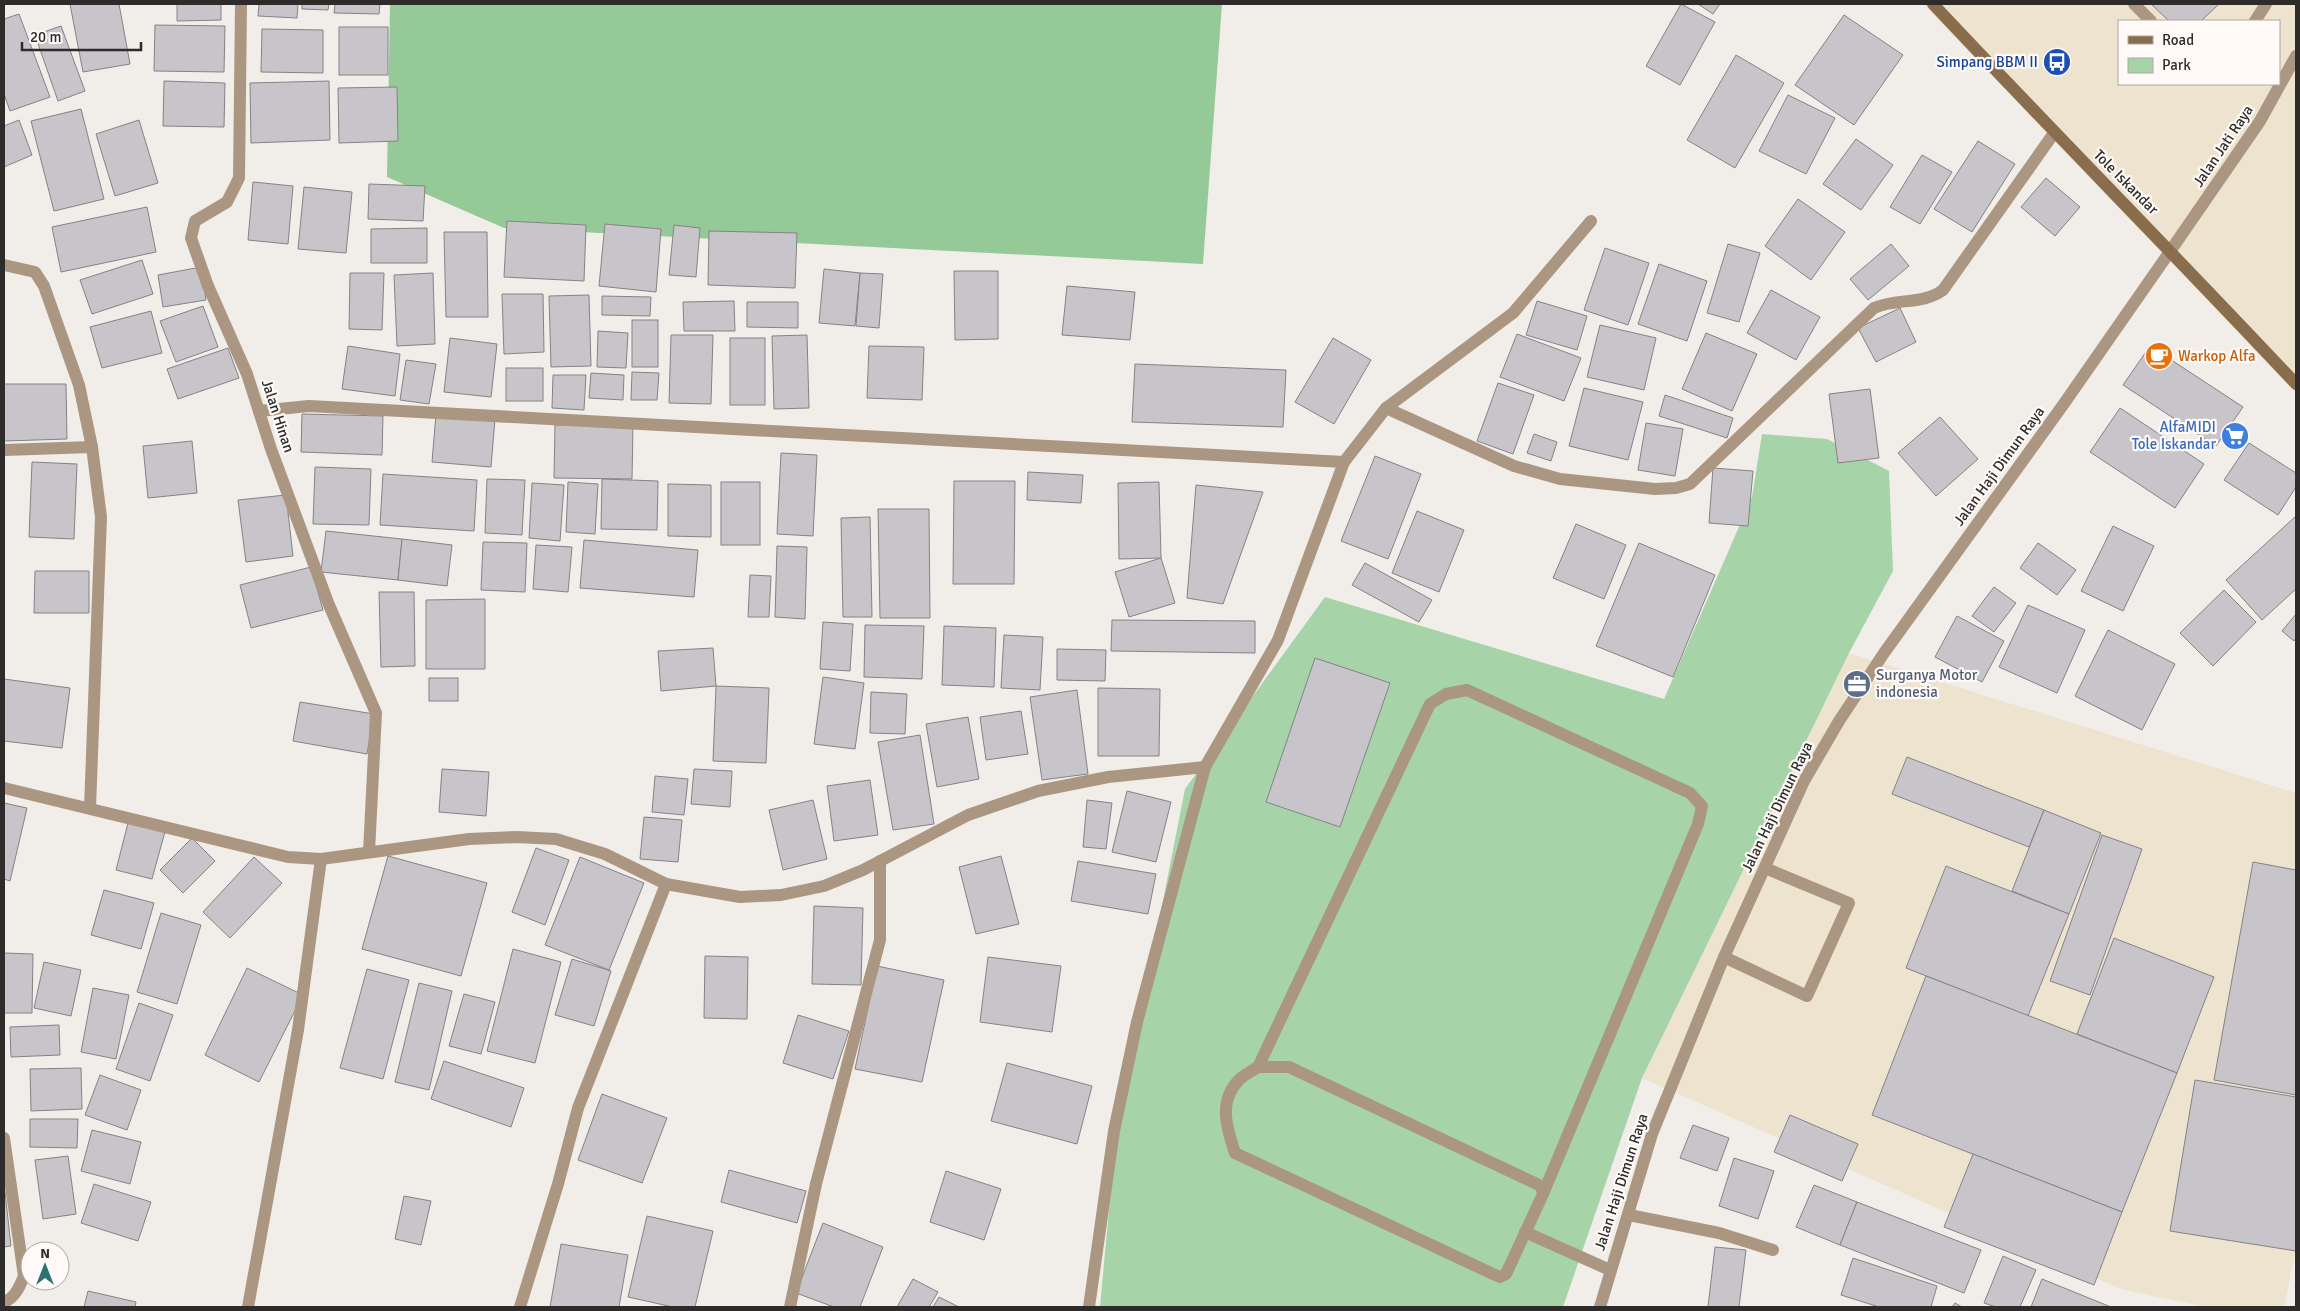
<svg xmlns="http://www.w3.org/2000/svg" width="2300" height="1311" font-family="Signika,sans-serif">
	<style>
		.industrial { fill: #ede3ce; fill-rule: evenodd }
		.green { fill: #a6d4a8 }
		.forest { fill: #96c998 }
		.building { fill: #c8c5ca; stroke: #858287 }
		.lines { fill: none; stroke-linecap: round; stroke-linejoin: round }
		.service { stroke: #ab9781; stroke-width: 12 }
		.minor { stroke: #ab9781; stroke-width: 12 }
		.tertiary { stroke: #ab9781; stroke-width: 12 }
		.secondary { stroke: #896d4c; stroke-width: 12 }
		.labels { text-anchor: middle; stroke-width: 4.5; stroke-linejoin: round; paint-order: stroke }
		.transit-label { font-size: 15px; fill: #164399; stroke: #fffaf7; text-anchor: end }
		.street-label { font-size: 15px; fill: #2d2c2a; stroke: #fffaf7 }
		.food-label { font-size: 15px; fill: #c56008; stroke: #fffaf7; text-anchor: start }
		.shop-label { font-size: 15px; fill: #366cbe; stroke: #fffaf7; text-anchor: end }
		.service-label { font-size: 15px; fill: #4e5e75; stroke: #fffaf7; text-anchor: start }
	</style>
	<rect width="100%" height="100%" fill="#f1ede9"/>
	<g class="industrial">
		<path d="M 1923,4 L 2296,4 L 2296,393 ZM 2119,21 L 2279,21 L 2279,84 L 2119,84 Z"/>
		<polygon points="1849,653 2296,793 2296,1247 2284,1307 2206,1307 2121,1289 1642,1078"/>
	</g>
	<polygon class="green" points="1762,434 1827,439 1889,471 1893,571 1849,653 1642,1078 1563,1307 1100,1307 1115,1144 1185,789 1325,597 1664,699 1752,497"/>
	<polygon class="forest" points="390,4 1222,4 1203,264 504,228 387,177"/>
	<g class="building">
		<polygon points="70,4 119,4 130,64 83,72"/>
		<polygon points="177,4 221,4 221,20 177,21"/>
		<polygon points="259,4 298,4 297,18 258,16"/>
		<polygon points="302,4 329,4 328,10 302,9"/>
		<polygon points="335,4 380,4 379,14 334,13"/>
		<polygon points="1681,4 1715,22 1680,85 1646,66"/>
		<polygon points="1698,4 1720,4 1713,14"/>
		<polygon points="2151,4 2219,4 2201,21 2169,21"/>
		<polygon points="19,14 50,97 10,111 4,94 4,19"/>
		<polygon points="1844,15 1903,55 1854,125 1795,85"/>
		<polygon points="155,25 225,26 224,72 154,71"/>
		<polygon points="61,26 85,91 58,101 35,35"/>
		<rect x="339" y="27" width="49" height="48"/>
		<polygon points="262,29 323,30 323,73 261,72"/>
		<polygon points="1736,55 1784,83 1735,168 1687,140"/>
		<polygon points="164,81 225,83 224,127 163,126"/>
		<polygon points="329,81 330,140 251,143 250,83"/>
		<polygon points="397,87 398,141 339,143 338,88"/>
		<polygon points="1788,95 1835,118 1806,174 1759,151"/>
		<polygon points="81,109 104,199 54,211 31,121"/>
		<polygon points="19,120 32,155 4,167 4,126"/>
		<polygon points="139,120 158,183 115,196 96,134"/>
		<polygon points="1856,139 1893,165 1861,210 1823,184"/>
		<polygon points="1978,141 2015,164 1972,232 1934,209"/>
		<polygon points="1922,155 1952,172 1920,224 1890,207"/>
		<polygon points="2046,178 2080,207 2055,236 2021,207"/>
		<polygon points="253,182 293,186 288,244 248,240"/>
		<polygon points="369,184 425,186 423,221 368,219"/>
		<polygon points="304,187 352,192 346,253 298,249"/>
		<polygon points="1798,199 1845,232 1811,280 1765,246"/>
		<polygon points="147,207 156,252 61,272 52,227"/>
		<polygon points="507,221 586,225 584,281 504,277"/>
		<polygon points="605,224 661,229 656,292 599,286"/>
		<polygon points="674,225 700,228 696,277 669,275"/>
		<polygon points="427,228 427,263 371,263 371,229"/>
		<polygon points="709,231 797,233 795,288 708,285"/>
		<polygon points="444,232 487,232 488,317 446,317"/>
		<polygon points="1728,244 1760,253 1739,322 1707,313"/>
		<polygon points="1891,244 1909,266 1868,300 1850,279"/>
		<polygon points="1605,248 1649,263 1628,325 1584,310"/>
		<polygon points="142,260 153,294 92,314 80,280"/>
		<polygon points="1659,264 1707,281 1687,341 1638,324"/>
		<polygon points="201,267 206,300 163,307 158,275"/>
		<polygon points="824,269 860,273 855,326 819,323"/>
		<polygon points="954,271 998,271 998,339 955,340"/>
		<polygon points="350,273 384,273 382,330 349,329"/>
		<polygon points="433,273 435,344 397,346 394,275"/>
		<polygon points="860,273 883,274 879,328 856,326"/>
		<polygon points="1067,286 1135,292 1130,340 1062,335"/>
		<polygon points="1771,290 1820,317 1796,360 1747,333"/>
		<polygon points="502,294 543,294 544,352 504,354"/>
		<polygon points="589,295 591,366 551,367 549,296"/>
		<polygon points="602,296 651,297 650,316 602,315"/>
		<polygon points="734,301 735,331 684,331 683,302"/>
		<polygon points="1537,301 1587,316 1577,350 1526,335"/>
		<polygon points="747,302 798,302 798,328 747,327"/>
		<polygon points="203,306 218,347 176,362 160,321"/>
		<polygon points="1900,308 1916,342 1876,362 1858,328"/>
		<polygon points="151,311 162,353 102,368 90,327"/>
		<rect x="632" y="320" width="26" height="47"/>
		<polygon points="1600,325 1656,338 1644,390 1587,377"/>
		<polygon points="598,331 628,333 626,368 597,367"/>
		<polygon points="1706,333 1757,354 1732,411 1682,389"/>
		<polygon points="1517,334 1581,358 1564,401 1500,377"/>
		<polygon points="671,335 713,335 711,404 669,403"/>
		<polygon points="807,335 809,408 774,409 772,336"/>
		<polygon points="450,338 497,344 491,397 444,392"/>
		<rect x="730" y="338" width="35" height="67"/>
		<polygon points="1333,338 1371,360 1334,424 1295,402"/>
		<polygon points="348,346 400,354 395,396 342,389"/>
		<polygon points="869,346 924,347 922,400 867,398"/>
		<polygon points="2150,346 2243,407 2216,446 2123,385"/>
		<polygon points="228,348 239,378 178,399 167,369"/>
		<polygon points="406,360 436,364 429,404 400,400"/>
		<polygon points="1135,364 1286,370 1283,427 1132,422"/>
		<rect x="506" y="368" width="37" height="33"/>
		<polygon points="632,372 659,373 657,400 631,400"/>
		<polygon points="591,373 624,375 623,400 589,398"/>
		<polygon points="553,375 586,375 584,410 552,408"/>
		<polygon points="1498,383 1534,395 1513,454 1477,441"/>
		<polygon points="4,384 66,384 67,439 4,441"/>
		<polygon points="1584,388 1643,402 1628,460 1569,446"/>
		<polygon points="1870,389 1879,458 1838,463 1829,394"/>
		<polygon points="1665,395 1733,418 1727,438 1659,416"/>
		<polygon points="2120,408 2204,464 2175,508 2090,452"/>
		<polygon points="302,414 383,416 382,455 301,452"/>
		<polygon points="436,414 495,419 491,467 432,462"/>
		<polygon points="1940,417 1978,459 1936,496 1898,453"/>
		<polygon points="1646,423 1683,429 1675,476 1638,470"/>
		<polygon points="555,425 633,426 632,479 554,478"/>
		<polygon points="1534,434 1557,442 1551,461 1527,453"/>
		<polygon points="192,441 197,493 148,498 143,446"/>
		<polygon points="2249,443 2296,473 2296,487 2278,515 2224,480"/>
		<polygon points="781,453 817,455 813,536 777,534"/>
		<polygon points="1375,456 1421,474 1388,559 1341,541"/>
		<polygon points="32,462 77,464 74,539 29,537"/>
		<polygon points="315,467 371,469 369,525 313,524"/>
		<polygon points="1713,468 1753,471 1748,526 1709,523"/>
		<polygon points="1028,472 1083,475 1081,503 1027,500"/>
		<polygon points="383,474 477,480 474,531 380,525"/>
		<polygon points="487,479 525,480 522,535 485,533"/>
		<polygon points="602,479 658,481 657,530 601,529"/>
		<polygon points="954,481 1015,481 1014,584 953,584"/>
		<polygon points="568,482 598,484 595,534 566,532"/>
		<rect x="721" y="482" width="39" height="63"/>
		<polygon points="1159,482 1161,558 1119,559 1118,483"/>
		<polygon points="532,483 564,485 560,541 529,538"/>
		<polygon points="668,484 711,485 711,537 668,536"/>
		<polygon points="1196,485 1263,492 1223,604 1187,598"/>
		<polygon points="286,495 293,556 246,562 238,500"/>
		<polygon points="878,509 929,509 930,618 880,618"/>
		<polygon points="1417,511 1464,530 1439,592 1392,573"/>
		<polygon points="2296,516 2296,589 2262,620 2226,580"/>
		<polygon points="870,517 872,617 843,617 841,518"/>
		<polygon points="1576,524 1626,545 1604,599 1553,578"/>
		<polygon points="2113,526 2154,546 2123,611 2081,591"/>
		<polygon points="326,531 402,539 398,580 321,572"/>
		<polygon points="402,539 452,545 447,586 398,580"/>
		<polygon points="584,540 698,550 694,597 580,588"/>
		<polygon points="483,542 527,543 525,592 481,590"/>
		<polygon points="1639,543 1715,575 1673,677 1596,646"/>
		<polygon points="2038,543 2076,570 2057,595 2020,568"/>
		<polygon points="536,545 572,547 568,592 533,589"/>
		<polygon points="777,546 807,547 805,619 775,617"/>
		<polygon points="1161,558 1175,603 1129,617 1115,572"/>
		<polygon points="1365,563 1432,600 1419,622 1352,585"/>
		<polygon points="311,567 323,610 251,628 240,585"/>
		<polygon points="35,571 89,571 89,613 34,613"/>
		<polygon points="750,575 771,576 769,617 748,617"/>
		<polygon points="1994,587 2016,603 1994,632 1972,616"/>
		<polygon points="2224,590 2256,622 2213,666 2180,633"/>
		<polygon points="379,592 414,592 415,666 381,667"/>
		<polygon points="485,599 485,669 426,669 426,600"/>
		<polygon points="2028,605 2085,630 2057,693 1999,667"/>
		<polygon points="2296,614 2296,638 2294,641 2282,631"/>
		<polygon points="1957,616 2004,641 1982,682 1935,657"/>
		<polygon points="1112,620 1255,621 1255,653 1111,651"/>
		<polygon points="823,622 853,624 850,671 820,669"/>
		<polygon points="865,625 924,626 922,679 864,677"/>
		<polygon points="944,626 996,628 994,687 942,685"/>
		<polygon points="2108,630 2175,664 2142,730 2075,696"/>
		<polygon points="1004,635 1043,637 1040,690 1001,688"/>
		<polygon points="713,648 716,686 661,691 658,651"/>
		<polygon points="1057,649 1106,650 1105,681 1057,680"/>
		<polygon points="1315,658 1390,683 1340,827 1266,802"/>
		<polygon points="823,677 864,683 855,749 814,744"/>
		<rect x="429" y="678" width="29" height="23"/>
		<polygon points="4,679 70,688 62,748 4,741"/>
		<polygon points="716,686 769,688 766,763 713,761"/>
		<polygon points="1098,688 1160,689 1159,756 1098,756"/>
		<polygon points="1077,690 1088,774 1042,780 1030,697"/>
		<polygon points="871,692 907,694 905,734 870,733"/>
		<polygon points="300,702 374,714 367,754 293,741"/>
		<polygon points="1021,711 1028,754 986,760 980,717"/>
		<polygon points="968,717 979,779 937,787 926,724"/>
		<polygon points="920,735 934,824 893,830 878,742"/>
		<polygon points="1907,757 2044,810 2029,847 1892,794"/>
		<polygon points="442,769 489,772 486,816 439,812"/>
		<polygon points="694,769 732,771 730,807 691,804"/>
		<polygon points="655,776 688,779 684,815 652,812"/>
		<polygon points="870,780 878,835 834,841 827,786"/>
		<polygon points="1127,791 1171,802 1156,862 1112,852"/>
		<polygon points="813,800 827,859 783,870 769,810"/>
		<polygon points="1087,800 1112,803 1106,849 1083,847"/>
		<polygon points="4,803 27,808 10,881 4,879"/>
		<polygon points="2044,810 2101,833 2069,914 2012,891"/>
		<polygon points="644,817 682,820 678,862 640,859"/>
		<polygon points="129,819 166,828 152,879 116,870"/>
		<polygon points="2102,835 2142,849 2090,995 2050,981"/>
		<polygon points="192,838 215,861 183,893 160,870"/>
		<polygon points="536,848 569,860 545,925 512,912"/>
		<polygon points="388,856 487,883 461,976 362,949"/>
		<polygon points="1001,856 1019,924 976,934 959,867"/>
		<polygon points="254,857 282,883 230,938 203,912"/>
		<polygon points="580,857 644,883 609,970 545,945"/>
		<polygon points="1078,861 1156,874 1148,914 1071,901"/>
		<polygon points="2253,862 2296,870 2296,1095 2214,1080"/>
		<polygon points="1946,866 2069,914 2028,1016 1906,968"/>
		<polygon points="104,890 154,903 141,949 91,935"/>
		<polygon points="814,906 863,908 861,985 812,984"/>
		<polygon points="161,913 201,925 177,1004 137,992"/>
		<polygon points="2114,938 2214,977 2177,1073 2077,1034"/>
		<polygon points="513,949 561,962 535,1063 487,1051"/>
		<polygon points="4,953 33,954 32,1013 4,1013"/>
		<polygon points="705,956 748,957 747,1019 704,1018"/>
		<polygon points="988,957 1061,966 1052,1032 980,1022"/>
		<polygon points="572,959 611,971 594,1026 555,1015"/>
		<polygon points="44,962 81,970 71,1016 34,1008"/>
		<polygon points="877,966 944,980 922,1082 855,1069"/>
		<polygon points="247,968 303,995 259,1082 205,1055"/>
		<polygon points="367,969 409,980 383,1079 340,1068"/>
		<polygon points="1926,976 2177,1073 2122,1212 1872,1115"/>
		<polygon points="419,983 452,991 429,1090 395,1082"/>
		<polygon points="93,988 129,995 116,1059 81,1052"/>
		<polygon points="464,994 495,1002 481,1054 449,1046"/>
		<polygon points="139,1003 173,1015 150,1081 116,1069"/>
		<polygon points="798,1015 849,1031 833,1079 783,1063"/>
		<polygon points="59,1025 60,1055 11,1057 10,1027"/>
		<polygon points="444,1061 524,1088 511,1127 431,1099"/>
		<polygon points="1007,1063 1092,1086 1077,1144 991,1121"/>
		<polygon points="81,1068 82,1109 31,1111 30,1069"/>
		<polygon points="100,1075 141,1090 127,1130 85,1115"/>
		<polygon points="2195,1080 2296,1097 2296,1251 2170,1231"/>
		<polygon points="602,1094 667,1118 642,1183 578,1160"/>
		<polygon points="1790,1115 1858,1144 1842,1181 1774,1152"/>
		<polygon points="30,1119 78,1119 77,1148 30,1147"/>
		<polygon points="1693,1125 1729,1138 1717,1171 1680,1158"/>
		<polygon points="92,1130 141,1142 130,1184 81,1171"/>
		<polygon points="1973,1154 2122,1212 2094,1285 1944,1227"/>
		<polygon points="68,1156 76,1214 43,1219 35,1160"/>
		<polygon points="1734,1158 1774,1171 1758,1219 1719,1206"/>
		<polygon points="729,1170 806,1191 797,1223 721,1202"/>
		<polygon points="946,1171 1001,1189 984,1240 930,1222"/>
		<polygon points="4,1183 11,1246 4,1247"/>
		<polygon points="94,1184 151,1202 138,1241 81,1223"/>
		<polygon points="1814,1185 1857,1202 1840,1245 1796,1227"/>
		<polygon points="404,1196 431,1201 421,1245 395,1239"/>
		<polygon points="1857,1202 1981,1250 1964,1293 1840,1245"/>
		<polygon points="647,1216 713,1231 695,1307 673,1307 628,1297"/>
		<polygon points="823,1223 883,1247 860,1307 834,1307 796,1293"/>
		<polygon points="561,1244 628,1255 619,1307 550,1307"/>
		<polygon points="1715,1247 1746,1250 1739,1307 1708,1307"/>
		<polygon points="2003,1256 2036,1270 2020,1307 1996,1307 1984,1303"/>
		<polygon points="1853,1258 1937,1286 1931,1307 1879,1307 1841,1295"/>
		<polygon points="913,1279 938,1292 929,1307 897,1307"/>
		<polygon points="2042,1279 2111,1307 2031,1307"/>
		<polygon points="88,1291 136,1302 135,1307 84,1307"/>
		<polygon points="939,1297 959,1307 933,1307"/>
		<polygon points="1955,1303 1962,1307 1952,1307"/>
	</g>
	<g class="lines">
		<g class="service">
			<polyline points="2134,4 2151,21"/>
			<polyline points="2255,21 2266,4"/>
			<polyline points="1724,957 1807,996 1849,903 1765,868"/>
			<polyline points="1258,1067 1430,704 1446,694 1467,690 1690,793 1702,806 1698,824 1543,1194"/>
			<path d="M 1258,1067 L 1289,1067 L 1541,1186 L 1543,1194 L 1506,1274 L 1500,1277 L 1493,1274 L 1235,1153 C 1227,1129 1218,1102 1238,1081 C 1243,1075 1252,1071 1258,1067 Z"/>
			<polyline points="1525,1232 1610,1270"/>
		</g>
		<g class="minor">
			<polyline points="241,4 239,178 227,202 195,221 191,238 208,286 247,374 271,449 329,605 376,713 369,852"/>
			<polyline points="2171,250 2260,121 2296,56"/>
			<polyline points="4,265 35,272 44,286 79,385 92,447 101,517 90,808"/>
			<polyline points="1386,408 1513,313 1591,221"/>
			<polyline points="259,411 309,406 1344,462"/>
			<polyline points="4,450 92,447"/>
			<polyline points="4,788 288,857 321,859 469,839 517,837 556,839 605,854 666,884 740,897 781,895 824,886 863,870 968,815 1038,791 1108,777 1205,767"/>
			<path d="M 4,1138 L 24,1276 C 20,1286 15,1298 4,1302"/>
			<polyline points="1629,1215 1719,1233 1773,1250"/>
			<polyline points="248,1307 298,1030 321,859"/>
			<polyline points="520,1307 558,1184 578,1108 666,884"/>
			<polyline points="790,1307 816,1184 880,940 880,861"/>
			<path d="M 1089,1307 L 1114,1131 L 1137,1022 L 1205,767 L 1278,640 L 1344,462 L 1386,408 L 1514,466 L 1560,479 L 1655,489 L 1676,488 L 1690,484 L 1874,308 C 1896,298 1923,305 1943,290 L 2054,133"/>
		</g>
		<polyline class="tertiary" points="1600,1307 1652,1134 1724,957 1804,781 1839,721 1884,653 2063,405 2171,250"/>
		<path class="secondary" d="M 1933,4 C 2053,132 2176,256 2296,384"/>
	</g>
	<defs>
		<symbol id="bus-disc" viewBox="-11 -11 22 22"><circle r="9.5" fill="#1a4fb4" stroke="#fffaf7"/><path d="M-5-6H5V4H4V6H2V4H-2V6H-4V4H-5ZM-3.5-4V0h7V-4ZM-3.5 1.2v1.5H-2V1.2ZM2 1.2v1.5H3.5V1.2Z" fill="#fff"/></symbol>
		<symbol id="cafe-disc" viewBox="-11 -11 22 22"><circle r="9.5" fill="#e8710a" stroke="#fffaf7"/><path d="M-5.5-4.5H6V0H3Q3 3.5 0 3.5H-2.5Q-5.5 3.5-5.5 0ZM3-3.2v2h1.7v-2ZM-6 4.5H4V6H-6Z" fill="#fff"/></symbol>
		<symbol id="supermarket-disc" viewBox="-11 -11 22 22"><circle r="9.5" fill="#3f7fe0" stroke="#fffaf7"/><path d="M-6-5.5h2.5l.6 2H6L4.5 2H-2.5L-4.4-4H-6ZM-1.5 3.2a1.3 1.3 0 1 0 .1 0ZM3 3.2a1.3 1.3 0 1 0 .1 0Z" fill="#fff"/></symbol>
		<symbol id="office-disc" viewBox="-11 -11 22 22"><circle r="9.5" fill="#5c6f8a" stroke="#fffaf7"/><path d="M-6-3h4V-5.5h4V-3h4V5H-6ZM-1-4.5V-3h2v-1.5ZM-6 0V1H6V0Z" fill="#fff"/></symbol>
	</defs>
	<g fill-rule="evenodd">
		<use href="#bus-disc" x="2041" y="46" width="32" height="32"/>
		<use href="#cafe-disc" x="2143" y="340" width="32" height="32"/>
		<use href="#supermarket-disc" x="2219" y="420" width="32" height="32"/>
		<use href="#office-disc" x="1841" y="668" width="32" height="32"/>
	</g>
	<g class="labels">
		<g class="transit-label">
			<text x="2038" y="67">Simpang BBM II</text>
		</g>
		<g class="street-label">
			<text transform="translate(2223 146) rotate(-56)" y="5">Jalan Jati Raya</text>
			<text transform="translate(2126 182) rotate(45)" y="5">Tole Iskandar</text>
			<text transform="translate(278 416) rotate(72)" y="5">Jalan Hinan</text>
			<text transform="translate(1999 466) rotate(-54)" y="5">Jalan Haji Dimun Raya</text>
			<text transform="translate(1777 807) rotate(-64)" y="5">Jalan Haji Dimun Raya</text>
			<text transform="translate(1621 1182) rotate(-72)" y="5">Jalan Haji Dimun Raya</text>
		</g>
		<g class="food-label">
			<text x="2178" y="361">Warkop Alfa</text>
		</g>
		<g class="shop-label">
			<text x="2216" y="432">AlfaMIDI<tspan x="2216" dy="17">Tole Iskandar</tspan></text>
		</g>
		<g class="service-label">
			<text x="1876" y="680">Surganya Motor<tspan x="1876" dy="17">indonesia</tspan></text>
		</g>
	</g>
	<rect width="2300" height="1311" fill="none" stroke="#2d2c2a" stroke-width="10"/>
	<rect x="2118" y="20" width="162" height="65" fill="#fffaf7" stroke="#aba8a5"/>
	<rect x="2128" y="36" width="25" height="8" fill="#896d4c" stroke="#aba8a5"/>
	<text x="2162" y="45" font-size="15" fill="#2d2c2a">Road</text>
	<rect x="2128" y="58" width="25" height="15" fill="#a6d4a8" stroke="#aba8a5"/>
	<text x="2162" y="70" font-size="15" fill="#2d2c2a">Park</text>
	<g transform="translate(45 1266)"><circle r="24" fill="#fffaf7" stroke="#aba8a5"/>
	<path d="M0-4L9 19L0 12L-9 19Z" fill="#2a7370"/>
	<text y="-8" font-size="14" font-weight="bold" text-anchor="middle" fill="#2d2c2a">N</text>
	</g>
	<path d="M22 42v8h119v-8" fill="none" stroke="#2d2c2a" stroke-width="2.5"/>
	<text x="30" y="42" font-size="15" fill="#2d2c2a" stroke="#fffaf7" stroke-width="4" paint-order="stroke">20 m</text>
</svg>
